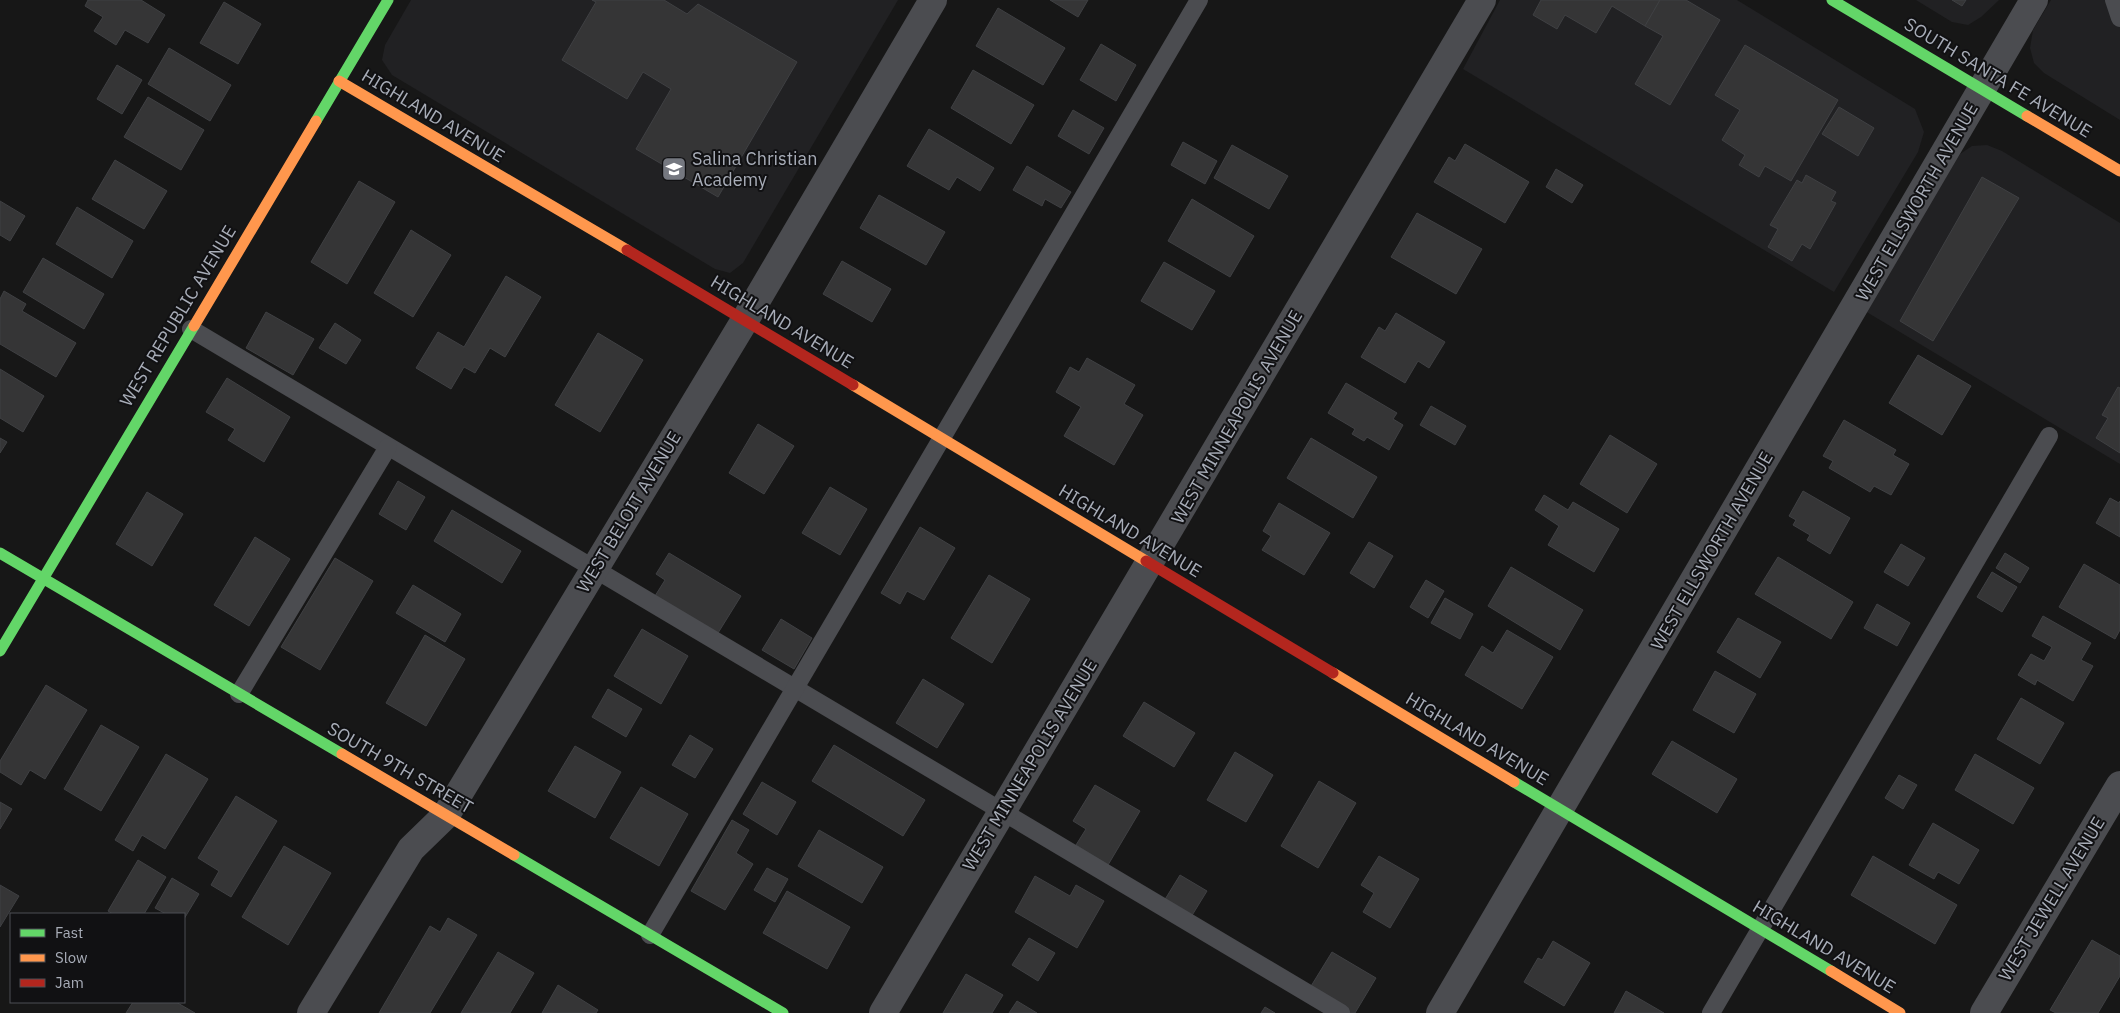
<svg xmlns="http://www.w3.org/2000/svg" width="2120" height="1013" font-family="'IBM Plex Sans',sans-serif">
	<style>
		.built { fill: #212123 }
		.building { fill: #353536; stroke: #3f4043 }
		.lines { fill: none; stroke-linecap: round; stroke-linejoin: round }
		.lane { stroke: #4b4c50; stroke-width: 18 }
		.street { stroke: #4b4c50; stroke-width: 28 }
		.fast { stroke: #63d668; stroke-width: 11 }
		.slow { stroke: #ff974d; stroke-width: 11 }
		.jam { stroke: #b3261e; stroke-width: 11 }
		.labels { text-anchor: middle; stroke-width: 4; stroke-linejoin: round; paint-order: stroke }
		.street-label { font-size: 18px; fill: #a8adb8; stroke: #111113 }
		.poi-label { font-size: 18px; fill: #a8adb8; stroke: #111113; text-anchor: start }
	</style>
	<rect width="100%" height="100%" fill="#171717"/>
	<g class="built">
		<polygon points="411,0 898,0 743,263 730,273 715,269 392,75 382,60 385,45"/>
		<polygon points="1500,0 1737,0 1915,109 1924,132 1918,152 1834,292 1463,69"/>
		<polygon points="1916,0 1999,0 1981,17 1968,25 1952,22"/>
		<polygon points="2051,0 2120,0 2120,120 2044,73 2034,63 2030,48 2033,30"/>
		<polygon points="1987,145 2002,151 2120,223 2120,464 1865,311 1960,154 1972,146"/>
	</g>
	<g class="building">
		<polygon points="88,0 141,0 165,15 148,43 125,30 116,45 94,31 103,17 85,6"/>
		<polygon points="592,0 664,0 687,14 698,4 797,62 718,197 636,149 671,89 643,72 627,99 562,60 596,2"/>
		<polygon points="1050,0 1088,0 1078,17"/>
		<polygon points="1541,0 1660,0 1645,26 1612,6 1596,33 1565,15 1557,29 1533,15"/>
		<polygon points="1660,0 1686,0 1720,20 1670,105 1635,84 1663,36 1645,26"/>
		<polygon points="1952,0 1966,0 1962,6"/>
		<polygon points="224,2 261,24 238,64 200,43"/>
		<polygon points="998,8 1065,48 1043,85 976,46"/>
		<polygon points="1101,44 1136,65 1116,101 1080,80"/>
		<polygon points="1745,45 1838,100 1791,181 1765,166 1759,177 1739,165 1745,155 1722,140 1740,110 1715,95"/>
		<polygon points="169,48 231,85 210,121 148,84"/>
		<polygon points="117,65 142,80 122,114 97,99"/>
		<polygon points="973,70 1034,105 1011,144 951,108"/>
		<polygon points="148,97 204,130 181,170 124,137"/>
		<polygon points="1839,107 1874,128 1858,156 1822,134"/>
		<polygon points="1073,110 1104,128 1089,154 1058,136"/>
		<polygon points="929,129 994,168 980,191 957,177 949,190 907,166"/>
		<polygon points="1183,142 1217,161 1205,184 1171,165"/>
		<polygon points="1465,144 1529,182 1505,223 1434,182 1449,157 1455,161"/>
		<polygon points="1232,145 1288,176 1269,209 1214,178"/>
		<polygon points="115,160 167,191 144,229 92,199"/>
		<polygon points="1027,166 1071,192 1061,208 1045,199 1042,206 1013,190"/>
		<polygon points="1556,169 1583,185 1572,203 1546,187"/>
		<polygon points="1806,175 1836,192 1831,201 1836,203 1810,249 1802,244 1792,261 1768,247 1778,229 1770,225 1797,180 1802,183"/>
		<polygon points="1982,177 2019,198 1933,341 1900,321"/>
		<polygon points="359,181 395,202 347,284 311,262"/>
		<polygon points="879,195 945,232 926,265 860,228"/>
		<polygon points="1192,199 1254,236 1230,277 1168,241"/>
		<polygon points="0,201 25,216 10,241 0,235"/>
		<polygon points="77,207 133,241 112,278 56,244"/>
		<polygon points="1417,213 1482,249 1456,294 1391,257"/>
		<polygon points="411,230 451,255 413,317 374,293"/>
		<polygon points="43,258 104,294 84,329 23,292"/>
		<polygon points="842,261 891,289 872,322 823,294"/>
		<polygon points="1164,262 1215,291 1192,330 1141,301"/>
		<polygon points="506,276 541,297 505,357 490,348 475,373 464,367 451,389 416,368 438,332 464,347"/>
		<polygon points="4,291 26,304 22,311 76,343 56,377 0,344 0,299"/>
		<polygon points="266,312 314,339 293,375 246,348"/>
		<polygon points="1396,313 1445,342 1429,368 1418,361 1405,383 1361,357 1379,327 1385,331"/>
		<polygon points="335,323 361,340 346,364 319,348"/>
		<polygon points="598,333 643,360 600,432 555,405"/>
		<polygon points="1918,355 1971,386 1942,435 1889,403"/>
		<polygon points="1087,358 1135,385 1124,404 1143,415 1114,465 1064,436 1081,407 1056,392 1070,367 1079,372"/>
		<polygon points="0,369 44,396 23,432 0,418"/>
		<polygon points="227,378 290,417 264,462 228,440 235,429 206,412"/>
		<polygon points="1346,383 1397,413 1393,419 1403,425 1389,450 1367,437 1364,441 1352,434 1355,429 1328,413"/>
		<polygon points="2118,387 2120,388 2120,453 2096,438 2108,418 2102,415"/>
		<polygon points="1431,406 1466,426 1455,445 1420,425"/>
		<polygon points="1844,420 1896,450 1893,455 1909,464 1891,495 1874,486 1870,492 1829,468 1833,461 1823,456"/>
		<polygon points="758,424 794,446 764,494 729,473"/>
		<polygon points="1610,435 1657,464 1627,513 1580,484"/>
		<polygon points="0,438 7,442 0,453"/>
		<polygon points="1311,438 1377,477 1353,518 1287,478"/>
		<polygon points="398,481 425,497 406,530 379,514"/>
		<polygon points="830,487 867,509 840,555 802,533"/>
		<polygon points="1803,491 1850,518 1830,554 1807,540 1810,535 1793,525 1796,520 1789,516"/>
		<polygon points="147,492 183,514 152,566 116,544"/>
		<polygon points="1544,495 1568,510 1573,502 1619,529 1594,572 1548,545 1559,526 1535,510"/>
		<polygon points="2110,498 2119,503 2120,501 2120,537 2096,523"/>
		<polygon points="1279,503 1330,533 1304,575 1262,550 1271,536 1263,531"/>
		<polygon points="452,510 521,551 502,583 434,541"/>
		<polygon points="920,527 955,548 924,600 907,591 900,604 881,593"/>
		<polygon points="255,537 290,559 249,626 214,605"/>
		<polygon points="1369,542 1393,556 1374,588 1350,573"/>
		<polygon points="1901,544 1925,558 1908,586 1884,572"/>
		<polygon points="669,553 741,596 718,633 655,596 665,580 656,574"/>
		<polygon points="2005,553 2029,568 2020,583 1996,568"/>
		<polygon points="1778,557 1853,602 1831,639 1755,594"/>
		<polygon points="335,558 373,581 320,670 281,647"/>
		<polygon points="2084,564 2120,585 2120,630 2115,639 2059,607"/>
		<polygon points="1511,567 1583,610 1560,650 1488,606"/>
		<polygon points="1992,572 2017,587 2002,612 1977,597"/>
		<polygon points="989,575 1030,599 992,663 951,638"/>
		<polygon points="1426,580 1444,591 1428,618 1410,607"/>
		<polygon points="413,585 461,614 445,642 396,613"/>
		<polygon points="1445,598 1473,614 1460,639 1431,623"/>
		<polygon points="1877,604 1910,623 1897,646 1864,628"/>
		<polygon points="2043,616 2091,643 2081,660 2093,666 2073,701 2037,680 2035,685 2018,675 2031,654 2044,661 2052,647 2032,636"/>
		<polygon points="1738,618 1781,642 1760,678 1717,652"/>
		<polygon points="781,619 812,638 794,669 762,650"/>
		<polygon points="642,629 688,656 661,704 614,676"/>
		<polygon points="1507,630 1553,657 1522,709 1465,675 1482,646 1493,653"/>
		<polygon points="425,635 465,659 426,726 386,703"/>
		<polygon points="1715,671 1756,694 1734,733 1693,710"/>
		<polygon points="923,679 964,704 937,748 896,723"/>
		<polygon points="46,685 87,710 45,779 30,770 21,785 0,772 0,761"/>
		<polygon points="608,689 642,709 626,737 592,717"/>
		<polygon points="2021,698 2064,723 2040,764 1997,739"/>
		<polygon points="1144,702 1195,733 1174,767 1123,736"/>
		<polygon points="101,725 139,747 101,811 64,789"/>
		<polygon points="690,735 713,749 695,778 672,765"/>
		<polygon points="1672,741 1737,779 1717,813 1652,774"/>
		<polygon points="834,745 925,800 903,836 812,781"/>
		<polygon points="575,746 621,772 595,818 548,791"/>
		<polygon points="1235,752 1273,775 1246,822 1207,800"/>
		<polygon points="166,754 208,779 165,849 142,835 133,851 115,840"/>
		<polygon points="1975,754 2034,788 2013,824 1955,790"/>
		<polygon points="1899,775 1917,785 1903,809 1885,798"/>
		<polygon points="1319,781 1356,803 1318,868 1281,846"/>
		<polygon points="762,782 796,802 777,835 743,814"/>
		<polygon points="1095,785 1140,811 1108,865 1076,845 1086,829 1073,821"/>
		<polygon points="641,787 688,814 659,866 610,838"/>
		<polygon points="236,796 277,821 231,897 211,885 219,871 198,858"/>
		<polygon points="0,802 12,809 0,829"/>
		<polygon points="732,820 749,830 736,853 753,864 725,910 691,891"/>
		<polygon points="1933,823 1979,850 1959,884 1938,872 1934,879 1909,865"/>
		<polygon points="819,830 883,867 862,903 798,866"/>
		<polygon points="284,846 331,873 288,945 242,917"/>
		<polygon points="1379,856 1419,879 1390,928 1363,912 1374,893 1361,885"/>
		<polygon points="1873,856 1957,905 1935,944 1851,895"/>
		<polygon points="138,860 166,877 144,914 113,914 108,911"/>
		<polygon points="767,868 788,879 775,902 754,890"/>
		<polygon points="1180,875 1207,891 1191,917 1164,901"/>
		<polygon points="1035,876 1070,896 1076,885 1104,901 1077,948 1015,912"/>
		<polygon points="172,878 199,894 184,919 184,914 166,914 155,908"/>
		<polygon points="0,885 19,896 0,927"/>
		<polygon points="787,891 850,927 827,969 763,933"/>
		<polygon points="448,918 477,935 430,1013 379,1013 430,926 440,932"/>
		<polygon points="1029,938 1055,953 1038,981 1012,965"/>
		<polygon points="2092,940 2120,956 2120,976 2098,1013 2056,1013 2050,1010"/>
		<polygon points="1553,941 1590,963 1564,1006 1524,982 1538,958 1542,960"/>
		<polygon points="498,952 534,973 510,1013 461,1013"/>
		<polygon points="1332,952 1376,978 1355,1013 1345,1013 1308,991"/>
		<polygon points="966,974 1003,995 992,1013 943,1013"/>
		<polygon points="558,985 598,1010 596,1013 542,1013"/>
		<polygon points="1626,991 1664,1013 1614,1013"/>
		<polygon points="1017,1001 1037,1013 1009,1013"/>
		<polygon points="133,1002 176,1002 195,1013 126,1013"/>
		<polygon points="1265,1007 1275,1013 1261,1013"/>
	</g>
	<g class="lines">
		<g class="lane">
			<polyline points="2114,0 2120,18"/>
			<polyline points="191,329 1341,1013"/>
			<polyline points="239,694 388,447"/>
			<polyline points="650,935 1199,0"/>
			<polyline points="1711,1013 2049,436"/>
		</g>
		<g class="street">
			<polyline points="311,1013 411,849 446,815 745,320 933,0"/>
			<polyline points="883,1013 1482,0"/>
			<polyline points="1440,1013 2034,0"/>
			<polyline points="1984,1013 2120,785"/>
		</g>
		<g class="fast">
			<polyline points="1832,0 2027,116"/>
			<polyline points="316,121 388,0"/>
			<polyline points="0,553 342,754"/>
			<polyline points="0,651 194,326"/>
			<polyline points="1514,782 1831,971"/>
			<polyline points="514,855 783,1013"/>
		</g>
		<g class="slow">
			<polyline points="339,81 627,250"/>
			<polyline points="2027,116 2120,171"/>
			<polyline points="194,326 316,121"/>
			<polyline points="853,385 1146,561"/>
			<polyline points="1333,673 1514,782"/>
			<polyline points="342,754 514,855"/>
			<polyline points="1831,971 1900,1013"/>
		</g>
		<g class="jam">
			<polyline points="627,250 853,385"/>
			<polyline points="1146,561 1333,673"/>
		</g>
	</g>
	<defs>
		<symbol id="school-square" viewBox="-11 -11 22 22"><rect x="-9" y="-9" width="18" height="18" rx="4" fill="#757880" stroke="#111113"/><path d="M0-5L7-2L0 1L-7-2ZM-4 1L0 2.5L4 1V4Q0 6-4 4Z" fill="#fff"/></symbol>
	</defs>
	<g fill-rule="evenodd">
		<use href="#school-square" x="660" y="155" width="28" height="28"/>
	</g>
	<g class="labels">
		<g class="street-label">
			<text transform="translate(1998 78) rotate(31)" y="6">SOUTH SANTA FE AVENUE</text>
			<text transform="translate(433 116) rotate(31)" y="6">HIGHLAND AVENUE</text>
			<text transform="translate(1917 202) rotate(-60)" y="6">WEST ELLSWORTH AVENUE</text>
			<text transform="translate(178 316) rotate(-59)" y="6">WEST REPUBLIC AVENUE</text>
			<text transform="translate(782 322) rotate(31)" y="6">HIGHLAND AVENUE</text>
			<text transform="translate(1237 417) rotate(-60)" y="6">WEST MINNEAPOLIS AVENUE</text>
			<text transform="translate(629 512) rotate(-59)" y="6">WEST BELOIT AVENUE</text>
			<text transform="translate(1130 531) rotate(31)" y="6">HIGHLAND AVENUE</text>
			<text transform="translate(1712 551) rotate(-60)" y="6">WEST ELLSWORTH AVENUE</text>
			<text transform="translate(1477 739) rotate(31)" y="6">HIGHLAND AVENUE</text>
			<text transform="translate(1030 765) rotate(-59)" y="6">WEST MINNEAPOLIS AVENUE</text>
			<text transform="translate(400 768) rotate(30)" y="6">SOUTH 9TH STREET</text>
			<text transform="translate(2052 899) rotate(-59)" y="6">WEST JEWELL AVENUE</text>
			<text transform="translate(1824 947) rotate(31)" y="6">HIGHLAND AVENUE</text>
		</g>
		<g class="poi-label">
			<text x="692" y="165">Salina Christian<tspan x="692" dy="21">Academy</tspan></text>
		</g>
	</g>
	<rect x="10" y="913" width="175" height="90" fill="#111113" stroke="#4d4f55"/>
	<rect x="20" y="929" width="25" height="8" fill="#63d668" stroke="#4d4f55"/>
	<text x="55" y="938" font-size="15" fill="#a8adb8">Fast</text>
	<rect x="20" y="954" width="25" height="8" fill="#ff974d" stroke="#4d4f55"/>
	<text x="55" y="963" font-size="15" fill="#a8adb8">Slow</text>
	<rect x="20" y="979" width="25" height="8" fill="#b3261e" stroke="#4d4f55"/>
	<text x="55" y="988" font-size="15" fill="#a8adb8">Jam</text>
</svg>
